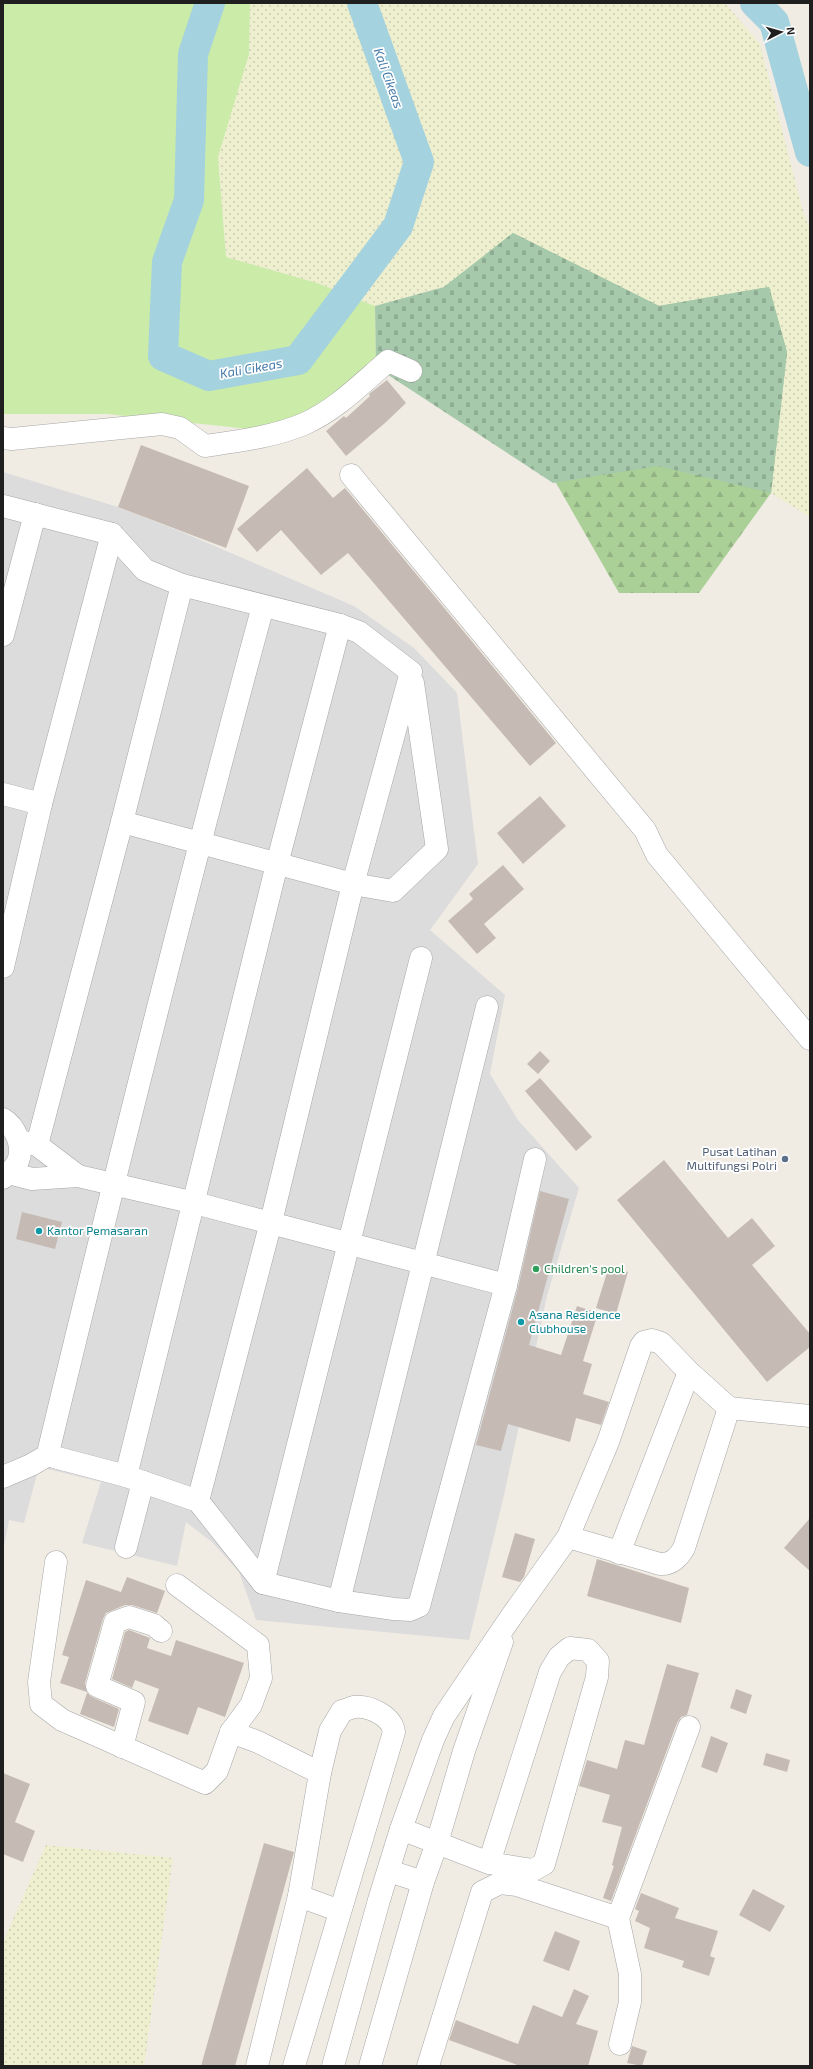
<svg xmlns="http://www.w3.org/2000/svg" width="813" height="2069" font-family="'Exo 2',sans-serif">
	<style>
		.residential { fill: #dddcdc }
		.farmland { fill: url(#farmland-dots) }
		.grass { fill: #cbeba9 }
		.forest { fill: url(#forest-firs) }
		.cemetery { fill: url(#cemetery-stones) }
		.lines { fill: none; stroke-linecap: round; stroke-linejoin: round }
		.river { stroke: #a4d2de; stroke-width: 30 }
		.building { fill: #c5bbb4 }
		.minor-casing { stroke: #a6a6a6; stroke-width: 23 }
		.minor { stroke: #fff; stroke-width: 22 }
		.service-dot { fill: #5c6f8a; stroke: #fff; stroke-width: 1.5 }
		.culture-dot { fill: #0f9aa8; stroke: #fff; stroke-width: 1.5 }
		.leisure-dot { fill: #2e9e5b; stroke: #fff; stroke-width: 1.5 }
		.labels { text-anchor: middle; stroke-width: 3.5; stroke-linejoin: round; paint-order: stroke }
		.service-label { font-size: 12px; fill: #4e5e75; stroke: #fff; text-anchor: end }
		.culture-label { font-size: 12px; fill: #0d838f; stroke: #fff; text-anchor: start }
		.leisure-label { font-size: 12px; fill: #27864d; stroke: #fff; text-anchor: start }
		.water-label { font-size: 13px; font-style: italic; fill: #467aa9; stroke: #fff }
	</style>
	<defs>
		<pattern id="farmland-dots" width="8" height="8" patternUnits="userSpaceOnUse"><rect width="8" height="8" fill="#edefcf"/><path d="M2 2h.1M6 6h.1" fill="none" stroke="#cbccb1" stroke-width="1.8" stroke-linecap="round"/></pattern>
		<pattern id="forest-firs" width="22" height="20" patternUnits="userSpaceOnUse"><rect width="22" height="20" fill="#aad098"/><path d="M5 1l3.5 6h-7zM16 11l3.5 6h-7z" fill="#92b283"/></pattern>
		<pattern id="cemetery-stones" width="16" height="16" patternUnits="userSpaceOnUse"><rect width="16" height="16" fill="#a5c9aa"/><path d="M2 7V4a2 2 0 0 1 4 0v3zM10 15v-3a2 2 0 0 1 4 0v3z" fill="#8eac92"/></pattern>
	</defs>
	<rect width="100%" height="100%" fill="#f0ece4"/>
	<polygon class="residential" points="3,472 118,507 182,532 354,606 414,648 457,693 478,864 430,930 505,995 490,1074 518,1120 579,1188 547,1296 504,1495 469,1640 256,1620 239,1572 213,1543 186,1522 177,1566 82,1543 101,1482 39,1467 24,1523 9,1520 3,1551"/>
	<g class="farmland">
		<polygon points="250,3 725,3 760,44 803,211 810,229 810,517 771,493 787,352 769,287 659,306 513,233 444,287 375,306 317,283 226,257 218,157 249,54"/>
		<polygon points="46,1845 173,1858 144,2066 3,2066 3,1942"/>
	</g>
	<polygon class="grass" points="3,3 250,3 249,54 218,157 226,257 317,283 375,306 376,367 286,433 107,414 3,414"/>
	<polygon class="forest" points="513,233 659,306 769,287 787,352 771,493 699,593 619,593 444,287"/>
	<polygon class="cemetery" points="513,233 659,306 769,287 787,352 771,493 658,466 553,483 376,367 375,306 444,287"/>
	<g class="lines">
		<g class="river">
			<polyline points="210,3 193,54 189,200 167,262 163,356 209,376 298,360 398,226 419,162 362,3"/>
			<polyline points="755,3 774,22 810,152"/>
		</g>
	</g>
	<g class="building">
		<polygon points="387,380 406,403 385,423 346,456 326,431 344,416 346,418 370,396 369,394"/>
		<polygon points="141,445 249,486 226,548 118,507"/>
		<polygon points="307,468 333,498 345,488 556,743 530,766 348,553 321,575 281,530 257,552 237,529"/>
		<polygon points="540,796 566,826 523,864 497,833"/>
		<polygon points="503,865 524,889 484,924 496,938 477,954 448,921 473,899 469,894"/>
		<polygon points="540,1051 550,1061 538,1074 527,1064"/>
		<polygon points="540,1078 592,1137 576,1151 525,1091"/>
		<polygon points="664,1160 728,1238 752,1218 775,1246 752,1265 810,1334 810,1347 767,1382 617,1200"/>
		<polygon points="540,1191 569,1199 529,1345 561,1355 577,1306 598,1313 583,1361 592,1364 583,1394 609,1402 601,1425 576,1418 570,1442 508,1424 501,1451 476,1445 518,1288"/>
		<polygon points="22,1212 62,1222 55,1249 16,1239"/>
		<polygon points="609,1266 628,1272 616,1314 596,1308"/>
		<polygon points="810,1518 810,1571 784,1548"/>
		<polygon points="515,1533 535,1539 524,1577 520,1582 502,1577"/>
		<polygon points="597,1559 689,1588 681,1623 587,1596"/>
		<polygon points="127,1577 165,1591 157,1613 132,1605 125,1605 106,1613 103,1619 85,1683 87,1692 60,1683 69,1657 62,1655 86,1580 121,1592"/>
		<polygon points="129,1630 150,1638 147,1648 171,1656 176,1640 244,1663 225,1717 198,1707 188,1735 148,1721 159,1689 135,1680 132,1688 112,1679 125,1632"/>
		<polygon points="667,1664 699,1673 687,1715 681,1717 677,1723 611,1901 603,1898 614,1866 612,1865 622,1827 602,1822 610,1795 579,1786 587,1760 617,1769 625,1740 644,1745"/>
		<polygon points="736,1689 752,1695 746,1714 730,1708"/>
		<polygon points="87,1693 92,1697 119,1709 114,1727 80,1714"/>
		<polygon points="711,1736 728,1743 717,1773 701,1767"/>
		<polygon points="766,1753 790,1760 787,1772 763,1765"/>
		<polygon points="3,1773 30,1784 15,1822 35,1831 23,1862 3,1854"/>
		<polygon points="264,1843 294,1852 248,2020 235,2066 201,2066"/>
		<polygon points="753,1889 785,1906 770,1932 739,1915"/>
		<polygon points="641,1893 679,1908 675,1918 718,1931 710,1956 715,1958 709,1976 682,1967 684,1961 644,1948 650,1928 635,1921 639,1911 635,1909"/>
		<polygon points="555,1931 580,1941 569,1971 543,1961"/>
		<polygon points="574,1989 589,1996 576,2024 598,2031 588,2066 520,2066 449,2040 456,2020 518,2044 533,2005 562,2017"/>
		<polygon points="632,2046 647,2051 642,2066 627,2063"/>
	</g>
	<g class="lines">
		<defs>
			<g id="minor">
				<path d="M 3,438 L 12,439 L 162,424 L 180,428 L 205,446 C 239,441 273,437 304,424 C 336,410 362,383 388,361 L 411,371"/>
				<polyline points="351,475 645,830 657,855 810,1039"/>
				<polyline points="3,506 112,534 145,570 182,585 340,625 359,632 411,672 353,884 271,1222 198,1501"/>
				<polyline points="340,625 277,864 126,1476 198,1501 263,1583 339,1601 394,1609 410,1610 419,1606 506,1285 535,1159"/>
				<polyline points="3,635 35,514"/>
				<polyline points="3,794 41,804"/>
				<polyline points="122,822 353,884 393,891 437,849 413,683"/>
				<polyline points="3,967 41,804 112,534"/>
				<path d="M 3,1119 C 16,1127 24,1147 18,1161 C 15,1168 8,1174 3,1178"/>
				<polyline points="24,1142 37,1145 78,1176"/>
				<polyline points="37,1145 122,822 182,585"/>
				<polyline points="9,1173 32,1179 78,1176 195,1203 506,1285"/>
				<polyline points="729,1408 810,1416"/>
				<path d="M 126,1476 L 54,1457 L 50,1454 L 49,1449 C 117,1167 187,886 263,606"/>
				<polyline points="3,1477 31,1465 50,1454"/>
				<polyline points="126,1547 143,1482"/>
				<polyline points="619,1553 689,1372"/>
				<polyline points="56,1562 39,1682 41,1704 62,1720 205,1783 217,1771 231,1732 258,1742 320,1773"/>
				<polyline points="263,1583 421,958"/>
				<polyline points="177,1585 258,1645 261,1678 251,1705 231,1732"/>
				<polyline points="339,1601 487,1007"/>
				<polyline points="122,1747 134,1702 97,1686 115,1622 129,1617 154,1625 161,1631"/>
				<polyline points="401,1829 489,1863 533,1870 544,1864 597,1677 598,1661 588,1650 570,1648 559,1657 550,1672 489,1863"/>
				<polyline points="389,1871 423,1882"/>
				<polyline points="299,1896 340,1911"/>
				<polyline points="618,1918 630,1974 630,2002 620,2044"/>
				<path d="M 257,2066 L 299,1896 L 320,1773 L 330,1731 L 342,1711 C 346,1710 350,1708 354,1707 C 369,1705 392,1716 394,1732 L 294,2066"/>
				<path d="M 333,2066 L 379,1900 L 401,1829 L 433,1740 L 444,1716 L 511,1617 L 568,1537 L 608,1442 L 641,1346 L 644,1342 L 652,1340 L 661,1343 L 689,1372 L 729,1408 L 684,1548 C 679,1557 671,1565 660,1564 L 568,1537"/>
				<polyline points="370,2066 423,1882 437,1843 464,1751 502,1642"/>
				<polyline points="428,2066 482,1892 500,1883 517,1885 618,1918 689,1727"/>
			</g>
		</defs>
		<use href="#minor" class="minor-casing"/>
		<use href="#minor" class="minor"/>
	</g>
	<circle class="service-dot" cx="785" cy="1159" r="4"/>
	<g class="culture-dot">
		<circle cx="39" cy="1231" r="4"/>
		<circle cx="521" cy="1322" r="4"/>
	</g>
	<circle class="leisure-dot" cx="536" cy="1269" r="4"/>
	<g class="labels">
		<g class="service-label">
			<text x="777" y="1156">Pusat Latihan<tspan x="777" dy="14">Multifungsi Polri</tspan></text>
		</g>
		<g class="culture-label">
			<text x="47" y="1235">Kantor Pemasaran</text>
			<text x="529" y="1319">Asana Residence<tspan x="529" dy="14">Clubhouse</tspan></text>
		</g>
		<g class="leisure-label">
			<text x="544" y="1273">Children's pool</text>
		</g>
		<g class="water-label">
			<text transform="translate(389 78) rotate(70)" y="5">Kali Cikeas</text>
			<text transform="translate(251 368) rotate(-10)" y="5">Kali Cikeas</text>
		</g>
	</g>
	<rect width="813" height="2069" fill="none" stroke="#1f1f1f" stroke-width="8"/>
	<g transform="translate(781 32) rotate(84)" stroke="#ffffff" stroke-width="3" paint-order="stroke">
	<path d="M0-3L7 15L0 10L-7 15Z" fill="#1f1f1f"/>
	<text y="-6" font-size="11" font-weight="bold" text-anchor="middle" fill="#1f1f1f">N</text>
	</g>
</svg>
